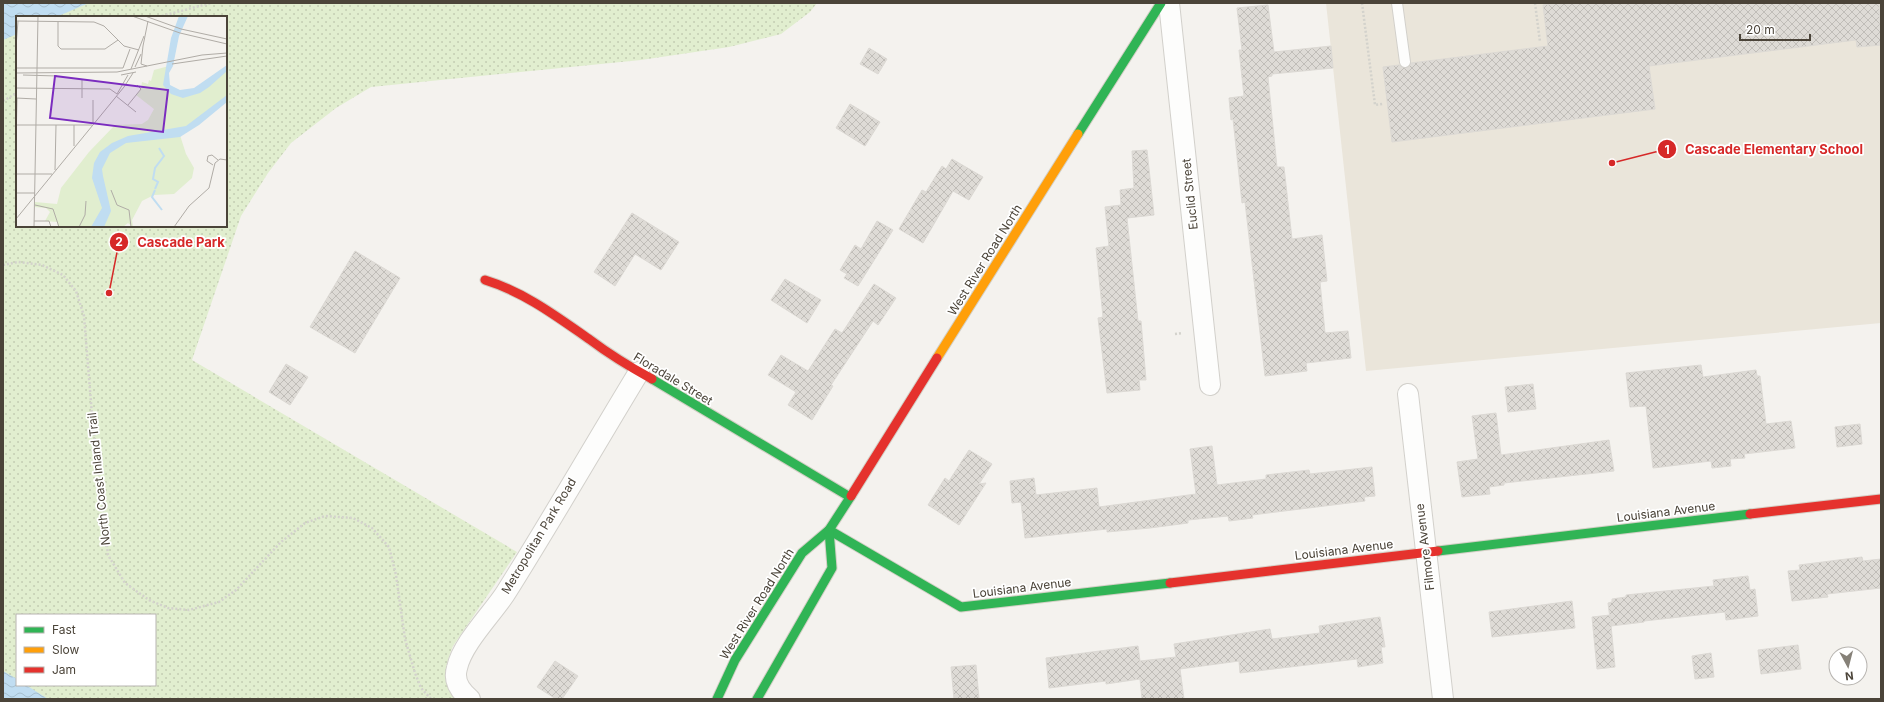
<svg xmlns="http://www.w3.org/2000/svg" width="1884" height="702" font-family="Inter,sans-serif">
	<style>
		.education { fill: #eae5da }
		.park { fill: url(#park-dots); fill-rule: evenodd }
		.water { fill: url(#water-waves) }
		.building { fill: url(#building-cross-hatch); stroke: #dcd9d4 }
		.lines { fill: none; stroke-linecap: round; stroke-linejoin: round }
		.lane-casing { stroke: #d2d0cb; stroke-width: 12 }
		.street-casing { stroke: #d2d0cb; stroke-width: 22 }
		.fast-casing { stroke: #d3cfc5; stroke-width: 11 }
		.slow-casing { stroke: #d3cfc5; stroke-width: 11 }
		.jam-casing { stroke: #d3cfc5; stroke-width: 11 }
		.path { stroke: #d3d2cc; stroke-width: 2.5; stroke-dasharray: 2 2; stroke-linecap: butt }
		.lane { stroke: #fdfdfc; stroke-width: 10 }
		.street { stroke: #fdfdfc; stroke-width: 20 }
		.fast { stroke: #30b455; stroke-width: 9 }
		.slow { stroke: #ff9f0a; stroke-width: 9 }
		.jam { stroke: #e5322d; stroke-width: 9 }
		.labels { text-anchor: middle; stroke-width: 3.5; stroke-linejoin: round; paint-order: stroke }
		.street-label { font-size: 12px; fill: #4b4439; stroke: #fff }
		.inset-river { fill: none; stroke: #c0ddf1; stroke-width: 2 }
		.inset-road { fill: none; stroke: #b0aca6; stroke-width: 1 }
		.view { fill: #7b2cbf; fill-opacity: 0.15; stroke: #7b2cbf; stroke-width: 2 }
		.inset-edge { fill: none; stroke: #4b4439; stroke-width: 2 }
		.leader { fill: none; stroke: #d62828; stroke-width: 1.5 }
		.callout-dot { fill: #d62828; stroke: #fff; stroke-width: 1.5 }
		.mark-label { font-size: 12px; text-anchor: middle; font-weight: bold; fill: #fff }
		.callout-label { font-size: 13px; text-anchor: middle; font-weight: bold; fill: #d62828; stroke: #fff; stroke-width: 3.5; stroke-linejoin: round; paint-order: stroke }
	</style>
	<defs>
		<pattern id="park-dots" width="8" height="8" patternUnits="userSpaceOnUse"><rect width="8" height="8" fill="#e1eecf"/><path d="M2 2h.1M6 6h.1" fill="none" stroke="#c3cdb2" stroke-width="1.8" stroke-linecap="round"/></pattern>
		<pattern id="water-waves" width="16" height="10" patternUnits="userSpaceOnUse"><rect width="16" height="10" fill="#c0ddf1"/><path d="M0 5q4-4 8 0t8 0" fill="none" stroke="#a6bfcf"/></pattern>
		<pattern id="building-cross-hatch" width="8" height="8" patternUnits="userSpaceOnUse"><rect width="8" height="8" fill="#dedbd6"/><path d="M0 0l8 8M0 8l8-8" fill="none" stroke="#c0bdb8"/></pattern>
	</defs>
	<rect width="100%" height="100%" fill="#f4f2ee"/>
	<polygon class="education" points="1326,3 1881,3 1881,323 1366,371"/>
	<path class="park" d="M 3,3 L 817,3 L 810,12 L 781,34 L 729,47 L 641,60 L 371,87 L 336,108 L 291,143 L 268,173 L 241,216 L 192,360 L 517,552 L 453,646 C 443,672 443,675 457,699 L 3,699 ZM 17,17 L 226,17 L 226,226 L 17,226 ZM 17,615 L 155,615 L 155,685 L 17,685 Z"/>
	<g class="water">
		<polygon points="3,3 89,3 56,17 17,17 17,34 3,40"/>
		<polygon points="3,671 17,679 17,685 26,685 48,699 3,699"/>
	</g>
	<g class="building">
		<polygon points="1557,3 1879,3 1881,45 1857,47 1856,40 1649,66 1655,109 1392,142 1383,67 1399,65 1405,68 1411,63 1548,46 1543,5"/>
		<polygon points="1268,5 1274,52 1331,46 1333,68 1272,74 1272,76 1268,77 1277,167 1284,167 1292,239 1322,235 1327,281 1320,282 1325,333 1348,331 1351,358 1306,363 1307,371 1265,376 1245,202 1242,203 1233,119 1231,120 1229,98 1244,96 1239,50 1242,50 1237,8"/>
		<polygon points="869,48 887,59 878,74 860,64"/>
		<polygon points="850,104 880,122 865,146 836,128"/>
		<polygon points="1147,150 1154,215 1127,218 1138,321 1141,321 1146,380 1139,380 1140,390 1107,393 1098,318 1103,317 1096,248 1109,246 1105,207 1121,205 1120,190 1134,188 1132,151"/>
		<polygon points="952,159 983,177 969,200 953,191 923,243 899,229 922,190 926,192 942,166 946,169"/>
		<polygon points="632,213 679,242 661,270 635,254 615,286 594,272"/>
		<polygon points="877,221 893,230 858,286 844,278 847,274 840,270 855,245 861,249"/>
		<polygon points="355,251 400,278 355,353 310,327"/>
		<polygon points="785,279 821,300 807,323 771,300"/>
		<polygon points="874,284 896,298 878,325 873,321 831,385 833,386 812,420 788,405 796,392 768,375 781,355 808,371 835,329 842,333"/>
		<polygon points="286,364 308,377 290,405 269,392"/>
		<polygon points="1701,365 1703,377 1756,370 1757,376 1760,376 1766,424 1791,421 1795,448 1744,454 1745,458 1730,459 1731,466 1712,468 1711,461 1653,468 1646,406 1630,407 1626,373"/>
		<polygon points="1533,384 1536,409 1508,412 1505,387"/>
		<polygon points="1496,413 1501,455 1609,440 1614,471 1504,483 1504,485 1489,487 1490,494 1462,497 1457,462 1478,459 1472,416"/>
		<polygon points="1860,424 1862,444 1837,447 1835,427"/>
		<polygon points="1212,446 1217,485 1266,479 1266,475 1309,470 1310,474 1372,467 1375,496 1364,497 1365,501 1252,515 1253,518 1229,521 1228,516 1188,520 1188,523 1150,528 1107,532 1107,529 1025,538 1021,502 1012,503 1010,481 1034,478 1036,495 1097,488 1099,507 1196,494 1190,449"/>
		<polygon points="969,450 992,464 979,484 986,483 959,525 928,505 945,478 949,481"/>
		<polygon points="1862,557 1863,561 1881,559 1881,588 1827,594 1828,597 1792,601 1788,571 1800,570 1799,565"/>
		<polygon points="1748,576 1750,590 1755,589 1758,616 1726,620 1725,612 1644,621 1644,622 1611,626 1608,603 1612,602 1612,599 1626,597 1626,595 1714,586 1713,580"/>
		<polygon points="1572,601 1575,628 1492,637 1489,612"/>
		<polygon points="1610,615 1615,667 1597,669 1592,617"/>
		<polygon points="1380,617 1385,647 1381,647 1383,663 1358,667 1357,659 1240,673 1239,661 1180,669 1184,699 1142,699 1140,679 1106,684 1106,681 1049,688 1046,658 1138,646 1140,661 1176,657 1174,644 1270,629 1272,639 1320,633 1319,626"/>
		<polygon points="1798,645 1801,669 1761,674 1758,650"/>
		<polygon points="1711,653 1714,677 1695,679 1692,656"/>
		<polygon points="555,661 578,676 562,699 556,699 537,687"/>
		<polygon points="976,665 979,699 954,699 951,667"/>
	</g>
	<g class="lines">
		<defs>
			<polyline id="lane" points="1397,3 1405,62"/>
			<g id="street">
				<polyline points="1169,3 1210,385"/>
				<polyline points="1408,394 1443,699"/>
				<path d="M 470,699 C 460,691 453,681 457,668 C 462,644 491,615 505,594 C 551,521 594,446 639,372"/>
			</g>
			<g id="fast">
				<polyline points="1078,134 1161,3"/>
				<polyline points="652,379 850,497"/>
				<polyline points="829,530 961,607 1170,583"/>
				<polyline points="1438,551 1750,514"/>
				<polyline points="717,699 735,660 802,553 829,530 851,496"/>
				<polyline points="757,699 832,568 829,530"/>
			</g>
			<polyline id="slow" points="937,358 1078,134"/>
			<g id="jam">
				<path d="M 485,280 C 524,292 556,316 589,339 C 609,354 630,367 652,379"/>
				<polyline points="851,496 937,358"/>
				<polyline points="1750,514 1881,499"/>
				<polyline points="1170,583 1438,551"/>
			</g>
		</defs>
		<use href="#lane" class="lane-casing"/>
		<use href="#street" class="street-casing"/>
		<use href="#fast" class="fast-casing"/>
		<use href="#slow" class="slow-casing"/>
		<use href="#jam" class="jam-casing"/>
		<g class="path">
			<polyline points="1362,3 1375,105 1383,104"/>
			<polyline points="1535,3 1540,42"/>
			<polyline points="158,17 211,3"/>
			<polyline points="3,101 17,93"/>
			<polyline points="3,265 18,262 42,265 63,275 76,291 84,316 92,415 108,555 125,583 149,600 168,608 189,610 219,602 236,590 281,542 305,523 325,516 353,518 372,528 389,547 396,575 405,639 415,673 421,688 431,699"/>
			<polyline points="1175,334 1182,333"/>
		</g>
		<use href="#lane" class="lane"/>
		<use href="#street" class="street"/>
		<use href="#fast" class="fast"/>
		<use href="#slow" class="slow"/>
		<use href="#jam" class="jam"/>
	</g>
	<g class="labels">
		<g class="street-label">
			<text transform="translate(1190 194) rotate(-96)" y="4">Euclid Street</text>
			<text transform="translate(985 260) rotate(-58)" y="4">West River Road North</text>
			<text transform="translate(673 379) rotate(31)" y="4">Floradale Street</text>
			<text transform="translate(99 479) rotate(-96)" y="4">North Coast Inland Trail</text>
			<text transform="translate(1666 512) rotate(-7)" y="4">Louisiana Avenue</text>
			<text transform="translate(539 536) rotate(-59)" y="4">Metropolitan Park Road</text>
			<text transform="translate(1425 547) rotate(-97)" y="4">Filmore Avenue</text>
			<text transform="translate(1344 550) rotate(-7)" y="4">Louisiana Avenue</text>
			<text transform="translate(1022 588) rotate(-7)" y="4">Louisiana Avenue</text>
			<text transform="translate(757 604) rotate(-58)" y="4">West River Road North</text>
		</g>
	</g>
	<g transform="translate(16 16)">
		<rect width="211" height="211" fill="#f4f2ee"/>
		<path d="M 153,50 L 150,66 L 158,76 L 177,76 L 211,52 L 211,82 L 163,116 L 170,138 L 178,152 L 176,162 L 158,178 L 138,179 L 126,185 L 116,204 L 117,211 L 112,207 L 107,211 L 42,211 L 41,206 L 29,205 L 34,196 L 30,192 L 19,191 L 19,186 L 41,188 L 45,172 L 73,136 L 99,109 L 126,108 L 132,104 L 138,93 L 120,79 L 125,73 L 126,66 L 132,68 L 133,64 L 135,65 L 138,54 Z" fill="#e1eecf"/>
		<path d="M 163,0 L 172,0 L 163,20 L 157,50 L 153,57 L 154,69 L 164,74 L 178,72 L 211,49 L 211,55 L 193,71 L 184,77 L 167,82 L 155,78 L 147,69 L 155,22 ZM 211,79 L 211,86 L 183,109 L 164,121 L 110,127 L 94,137 L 86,153 L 87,160 L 95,195 L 88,211 L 75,211 L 86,192 L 76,162 L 78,147 L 84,136 L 96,127 L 112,120 L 170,110 Z" fill="#c0ddf1"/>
		<path class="inset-river" d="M 139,173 L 142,166 L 137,163 L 139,152 L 148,140 L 143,132M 139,174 L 136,181 L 146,194"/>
		<path class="inset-road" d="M 116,0 L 164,17 L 211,28M 129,0 L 165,13 L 211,23M 0,5 L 78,6 L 88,10 L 108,30 L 123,34M 42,5 L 42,30 L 45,33 L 89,33 L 102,24M 127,30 L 132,5M 127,30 L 125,48 L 131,50M 0,31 L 2,5M 156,48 L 211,40M 119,51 L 125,38M 0,52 L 107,52 L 114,33M 115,53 L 128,20M 0,57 L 101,56 L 186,39 L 211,37M 7,59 L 41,60M 105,59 L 120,56M 0,72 L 94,73 L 101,78M 101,78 L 112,59M 100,80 L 120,96M 0,82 L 20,83M 66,82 L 66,63M 112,89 L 125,73 L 121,69M 77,107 L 77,84M 0,109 L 76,109M 0,126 L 1,82M 58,130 L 58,109M 197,149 L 191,145 L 192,140 L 196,139 L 202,144M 39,154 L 40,109M 0,158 L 36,158M 95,174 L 101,189 L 113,194 L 115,211M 0,177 L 19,177M 19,189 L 37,193 L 43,211M 0,203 L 108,71 L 117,57M 18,205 L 33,205 L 35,211M 18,211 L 22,0M 63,211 L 69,199 L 70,185M 158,211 L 173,190 L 193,172 L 199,147 L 204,143 L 211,144"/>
		<path class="view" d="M 39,60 L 152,74 L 147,116 L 34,102 Z"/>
		<rect width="211" height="211" class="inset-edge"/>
	</g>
	<path class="leader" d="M1612 163L1667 149M109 293L119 242"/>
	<g class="callout-dot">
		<circle cx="1612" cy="163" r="4"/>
		<circle cx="109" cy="293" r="4"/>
		<circle cx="1667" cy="149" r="10"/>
		<circle cx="119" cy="242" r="10"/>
	</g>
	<g class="mark-label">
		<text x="1667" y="154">1</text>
		<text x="119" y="246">2</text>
	</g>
	<g class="callout-label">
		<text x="1774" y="154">Cascade Elementary School</text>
		<text x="181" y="247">Cascade Park</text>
	</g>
	<rect width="1884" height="702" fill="none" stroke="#4b4439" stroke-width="8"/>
	<rect x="16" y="614" width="140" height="72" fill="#ffffff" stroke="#b7b4b0"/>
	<rect x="24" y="627" width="20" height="6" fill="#30b455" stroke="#b7b4b0"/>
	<text x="52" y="634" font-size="12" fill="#4b4439">Fast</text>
	<rect x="24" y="647" width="20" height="6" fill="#ff9f0a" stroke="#b7b4b0"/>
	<text x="52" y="654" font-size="12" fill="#4b4439">Slow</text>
	<rect x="24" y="667" width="20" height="6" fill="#e5322d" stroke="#b7b4b0"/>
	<text x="52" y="674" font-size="12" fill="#4b4439">Jam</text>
	<g transform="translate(1848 666) rotate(173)"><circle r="19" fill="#ffffff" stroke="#b7b4b0"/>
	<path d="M0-3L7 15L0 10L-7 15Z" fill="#868178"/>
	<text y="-6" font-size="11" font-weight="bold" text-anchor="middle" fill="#4b4439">N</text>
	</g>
	<path d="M1740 34v6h70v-6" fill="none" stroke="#4b4439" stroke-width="2"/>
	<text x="1746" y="34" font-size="12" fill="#4b4439" stroke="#ffffff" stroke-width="3" paint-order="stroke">20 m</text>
</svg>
